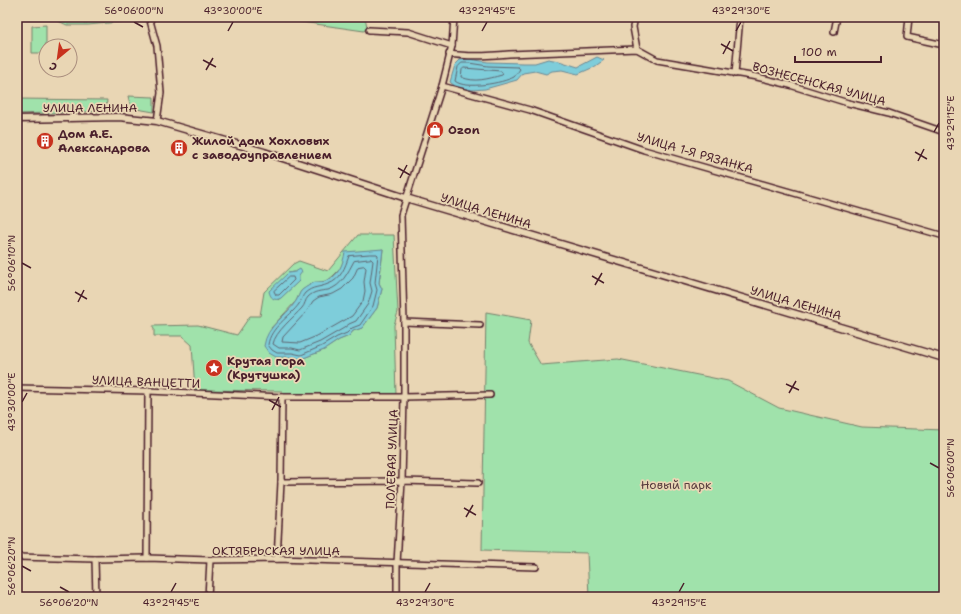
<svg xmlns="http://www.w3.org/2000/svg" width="961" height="614" font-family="'Shantell Sans',sans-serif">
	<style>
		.green { fill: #a0e2ab; stroke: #75806b; fill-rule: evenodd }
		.water { fill: #7ecdda; stroke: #698794 }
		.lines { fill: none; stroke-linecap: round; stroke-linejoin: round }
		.shore { stroke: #5f6571; stroke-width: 1 }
		.minor-casing { stroke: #4a1f2b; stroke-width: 8 }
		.tertiary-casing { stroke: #4a1f2b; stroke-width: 9 }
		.minor { stroke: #e9d6b4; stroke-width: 5 }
		.tertiary { stroke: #e9d6b4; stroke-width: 6 }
		.ticks { fill: none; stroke: #4a1f2b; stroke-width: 1.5 }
		.labels { text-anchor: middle; stroke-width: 3.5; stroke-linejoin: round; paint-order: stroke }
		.street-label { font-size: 12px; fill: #4a1f2b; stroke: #e9d6b4 }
		.poi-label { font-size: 12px; font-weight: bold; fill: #4a1f2b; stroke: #e9d6b4; text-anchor: start }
		.park-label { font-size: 12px; fill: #573c3e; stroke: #e9d6b4 }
		.neatline { fill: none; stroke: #4a1f2b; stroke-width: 1.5 }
		.ticks-label { font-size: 10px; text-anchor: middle; fill: #4a1f2b }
	</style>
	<rect width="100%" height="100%" fill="#e9d6b4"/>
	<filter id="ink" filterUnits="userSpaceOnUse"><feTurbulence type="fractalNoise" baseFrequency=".025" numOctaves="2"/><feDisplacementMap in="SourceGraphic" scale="8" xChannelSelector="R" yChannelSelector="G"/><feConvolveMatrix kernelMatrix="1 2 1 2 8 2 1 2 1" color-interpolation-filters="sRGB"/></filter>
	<g filter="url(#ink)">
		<g class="green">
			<polygon points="49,17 139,17 140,20 88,25 67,25"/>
			<polygon points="267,17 365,17 367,27 364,31"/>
			<polygon points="46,25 46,53 32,53 32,26"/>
			<polygon points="128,96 154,97 154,112 131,108"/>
			<polygon points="17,99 107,100 106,111 17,114"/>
			<path d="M 358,235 L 394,235 L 398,312 L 394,325 L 396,395 L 282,394 L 282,391 L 195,390 L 192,345 L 182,336 L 154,336 L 154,329 L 152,326 L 198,325 L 237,335 L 250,316 L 260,316 L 264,292 L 293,264 L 299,261 L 328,271 ZM 383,249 L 381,268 L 379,283 L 382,289 L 377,308 L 362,328 L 353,331 L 349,336 L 339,340 L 324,350 L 301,359 L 292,357 L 271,328 L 296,301 L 301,291 L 313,283 L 327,281 L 333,276 L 340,269 L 344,260 ZM 295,272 L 299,281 L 278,300 L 288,273 Z"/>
			<polygon points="486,312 531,320 528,343 541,365 618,359 728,381 779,408 862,427 944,430 944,597 589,597 587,553 482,550"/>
		</g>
		<g class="water">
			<polygon points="597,57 604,60 594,67 578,74 562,70 552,71 546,74 535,71 523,73 517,80 485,89 472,90 456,87 450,82 455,65 460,60 469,59 488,62 523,63 535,63 548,59 559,61 578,67"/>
			<path d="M 383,249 L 379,283 L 382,289 L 377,308 L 362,328 L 353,331 L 349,336 L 339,340 L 324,350 L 301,359 L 292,357 L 276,357 L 269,353 L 264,346 C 267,325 285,318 296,301 C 298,298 299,293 302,290 C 306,287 311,284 315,282 C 319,282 324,282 328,280 C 339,275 343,264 345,252 Z"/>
			<path d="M 300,269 L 302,272 L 299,276 L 299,281 L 281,298 C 274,302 270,297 269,291 L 288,273 L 295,272 Z"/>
		</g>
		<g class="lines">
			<g class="shore">
				<path d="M 462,63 L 469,63 L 488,66 L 518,67 L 520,69 C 518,72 516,75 514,77 C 503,83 465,90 455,81 L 458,67 Z"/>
				<path d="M 464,68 L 501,71 L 503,74 L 502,75 C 487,79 475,83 461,77 L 462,70 Z"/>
				<path d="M 370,254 L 377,254 L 378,255 L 375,283 L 377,290 L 373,306 L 360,325 L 352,328 L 347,333 L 337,337 L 322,346 L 301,355 L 292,353 L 277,353 L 272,350 L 268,345 C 270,327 290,317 299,304 C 302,300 302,296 305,293 C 313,286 319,288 328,284 C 341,280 345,267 349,256 Z"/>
				<path d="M 371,259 L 373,261 L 370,283 L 372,291 L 368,304 L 356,321 L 349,324 L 344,328 L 320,342 L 300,350 L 292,348 L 279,348 L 273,344 C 275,332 294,317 302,308 C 305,305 305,300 308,297 C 314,291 321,291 328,290 C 342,286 348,272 354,261 Z"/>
				<polygon points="364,266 366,268 364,282 365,291 363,301 352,316 317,336 300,343 282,342 283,337 307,311 313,301 319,297 333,294 342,289 353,278 358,267"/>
				<polygon points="289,277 293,277 294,280 279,295 276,295 274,291"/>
			</g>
			<defs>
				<g id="minor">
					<polyline points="149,17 157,46 161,93 157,121"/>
					<polyline points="635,17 633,27 637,49"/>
					<polyline points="909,17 907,37 944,45"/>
					<polyline points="369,30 408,32 452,46"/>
					<polyline points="834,32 837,17"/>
					<path d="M 449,54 C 469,57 489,56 509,54 L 637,49 L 657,60 L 757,77 L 790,85 L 848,103 L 889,113 L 944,132"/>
					<polyline points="735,74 740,17"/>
					<polyline points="442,86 530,110 644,150 944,236"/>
					<polyline points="404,322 480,325"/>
					<polyline points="17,388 148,391 282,397 404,397 490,395"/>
					<polyline points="281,482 402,481 478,483"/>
					<polyline points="17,557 95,559 147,558 210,560 277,559 536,567"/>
					<polyline points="147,558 148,391"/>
					<polyline points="95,559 96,597"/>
					<polyline points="277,559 281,482 282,397"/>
					<polyline points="208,597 210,560"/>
					<polyline points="397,597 397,563 402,481 404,397 404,322 401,215 442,86 452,46 454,17"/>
				</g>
				<polyline id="tertiary" points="17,119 119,117 157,121 264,152 406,198 944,358"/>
			</defs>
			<use href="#minor" class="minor-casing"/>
			<use href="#tertiary" class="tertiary-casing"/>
			<use href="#minor" class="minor"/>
			<use href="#tertiary" class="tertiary"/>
		</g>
	</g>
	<path class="ticks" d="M 134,22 L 143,27M 228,31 L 233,22M 482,31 L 487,22M 736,31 L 741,22M 721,44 L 733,51M 723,54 L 730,41M 203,60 L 216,67M 206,70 L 213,58M 934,132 L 939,123M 915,152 L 927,159M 918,161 L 924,149M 398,168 L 410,175M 400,178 L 407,165M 22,263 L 31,268M 592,276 L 604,283M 595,285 L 602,273M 75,292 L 87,299M 78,302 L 84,290M 786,384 L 799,390M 789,393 L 796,381M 269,400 L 281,407M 22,402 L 27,393M 272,410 L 279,397M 930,463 L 939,468M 464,508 L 476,515M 466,517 L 473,505M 22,566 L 31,571M 60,587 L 69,592M 171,592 L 176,583M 425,592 L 430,583M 679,592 L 684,583"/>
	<defs>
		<symbol id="shop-disc" viewBox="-11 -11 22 22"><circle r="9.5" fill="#c8321e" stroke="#e9d6b4"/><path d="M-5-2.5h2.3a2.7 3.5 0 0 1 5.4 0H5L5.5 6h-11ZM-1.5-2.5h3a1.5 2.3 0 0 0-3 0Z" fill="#fff"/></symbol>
		<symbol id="building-disc" viewBox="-11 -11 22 22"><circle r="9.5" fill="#c8321e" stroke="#e9d6b4"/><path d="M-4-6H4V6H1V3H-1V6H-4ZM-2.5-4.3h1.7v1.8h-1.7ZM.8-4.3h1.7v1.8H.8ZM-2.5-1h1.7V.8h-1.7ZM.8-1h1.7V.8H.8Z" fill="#fff"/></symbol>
		<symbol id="sight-disc" viewBox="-11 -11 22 22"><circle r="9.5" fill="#c8321e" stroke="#e9d6b4"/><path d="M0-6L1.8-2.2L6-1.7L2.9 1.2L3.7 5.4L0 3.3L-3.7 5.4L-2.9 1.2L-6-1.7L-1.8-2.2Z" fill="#fff"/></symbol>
	</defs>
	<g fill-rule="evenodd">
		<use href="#shop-disc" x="425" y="120" width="20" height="20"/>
		<use href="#building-disc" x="35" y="131" width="20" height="20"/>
		<use href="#building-disc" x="169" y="138" width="20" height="20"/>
		<use href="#sight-disc" x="204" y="358" width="20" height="20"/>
	</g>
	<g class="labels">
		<g class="street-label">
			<text transform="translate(819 84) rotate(15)" y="4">ВОЗНЕСЕНСКАЯ УЛИЦА</text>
			<text x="90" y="112">УЛИЦА ЛЕНИНА</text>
			<text transform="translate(695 153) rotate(16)" y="4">УЛИЦА 1-Я РЯЗАНКА</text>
			<text transform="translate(486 211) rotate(17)" y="4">УЛИЦА ЛЕНИНА</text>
			<text transform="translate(796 303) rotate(16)" y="4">УЛИЦА ЛЕНИНА</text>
			<text transform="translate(146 382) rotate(2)" y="4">УЛИЦА ВАНЦЕТТИ</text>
			<text transform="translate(392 459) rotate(-88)" y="4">ПОЛЕВАЯ УЛИЦА</text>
			<text x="276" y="555">ОКТЯБРЬСКАЯ УЛИЦА</text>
		</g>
		<g class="poi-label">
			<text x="448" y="134">Ozon</text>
			<text x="58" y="138">Дом А.Е.<tspan x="58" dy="14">Александрова</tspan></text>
			<text x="192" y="145">Жилой дом Хохловых<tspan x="192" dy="14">с заводоуправлением</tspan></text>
			<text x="227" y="365">Крутая гора<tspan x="227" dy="14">(Крутушка)</tspan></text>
		</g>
		<g class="park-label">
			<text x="676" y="489">Новый парк</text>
		</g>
	</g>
	<rect width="961" height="614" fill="none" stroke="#e9d6b4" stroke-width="44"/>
	<g transform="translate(58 58) rotate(209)"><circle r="19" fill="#e9d6b4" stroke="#a98d7d"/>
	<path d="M0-3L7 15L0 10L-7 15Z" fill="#c8321e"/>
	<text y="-6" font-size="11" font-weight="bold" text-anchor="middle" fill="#4a1f2b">С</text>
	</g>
	<path d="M795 56v6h86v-6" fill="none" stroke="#4a1f2b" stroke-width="2"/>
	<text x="801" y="56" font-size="12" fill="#4a1f2b" stroke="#e9d6b4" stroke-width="3" paint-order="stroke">100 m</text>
	<rect x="22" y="22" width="917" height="570" class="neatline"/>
	<g class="ticks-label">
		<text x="134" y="14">56°06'00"N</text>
		<text x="233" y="14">43°30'00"E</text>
		<text x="487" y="14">43°29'45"E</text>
		<text x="741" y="14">43°29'30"E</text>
		<text transform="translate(950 123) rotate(-90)" y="4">43°29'15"E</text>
		<text transform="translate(11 263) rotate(-90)" y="4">56°06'10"N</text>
		<text transform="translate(11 402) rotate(-90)" y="4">43°30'00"E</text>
		<text transform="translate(950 468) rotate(-90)" y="4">56°06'00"N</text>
		<text transform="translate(11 566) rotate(-90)" y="4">56°06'20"N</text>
		<text x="69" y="606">56°06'20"N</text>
		<text x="171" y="606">43°29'45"E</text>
		<text x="425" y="606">43°29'30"E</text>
		<text x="679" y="606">43°29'15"E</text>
	</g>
</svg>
